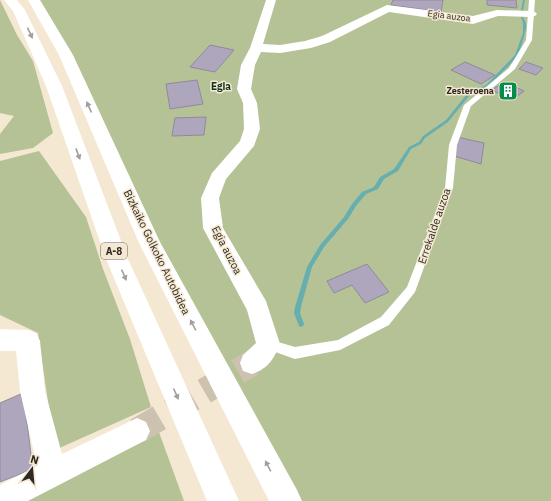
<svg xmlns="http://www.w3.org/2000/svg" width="551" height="501" font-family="'IBM Plex Sans',sans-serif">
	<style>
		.green { fill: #b4c295 }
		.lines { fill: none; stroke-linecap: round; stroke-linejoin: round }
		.stream { fill: #67afaf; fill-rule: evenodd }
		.building { fill: #aea6bc; stroke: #91899e }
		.street-tunnel { stroke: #ccc2af; stroke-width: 26; stroke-dasharray: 26 13; stroke-linecap: butt }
		.lane { fill: #fff; fill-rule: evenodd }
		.street { fill: #fff; fill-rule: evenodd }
		.highway { fill: #fff; fill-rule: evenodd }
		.oneway { fill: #a19f9c }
		.labels { text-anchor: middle; stroke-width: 3; stroke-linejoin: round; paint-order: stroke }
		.far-street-label { font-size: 9px; fill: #2e2a22; stroke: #f4e8d2 }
		.far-poi-label { font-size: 9px; font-weight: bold; fill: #2e2a22; stroke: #f4e8d2; text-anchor: end }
		.far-neighbourhood-label { font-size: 10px; font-weight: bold; fill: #0e341c; stroke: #f4e8d2 }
		.shield { fill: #f4e8d2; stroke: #696357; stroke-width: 1 }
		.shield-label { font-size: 10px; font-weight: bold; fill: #2e2a22 }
		.street-label { font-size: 11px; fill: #2e2a22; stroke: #f4e8d2 }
	</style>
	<rect width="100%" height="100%" fill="#f4e8d2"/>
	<g class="green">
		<polygon points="0,0 17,35 33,61 53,133 33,148 0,154 0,134 14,116 0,113"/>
		<polygon points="36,0 551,0 551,501 286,501"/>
		<polygon points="39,151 86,217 103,269 130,339 151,407 55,450 38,333 0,315 0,161"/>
		<polygon points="156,424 184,501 13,501"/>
	</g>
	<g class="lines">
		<g class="stream">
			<polygon points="523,0 525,0 523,10 522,11 521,10"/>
			<polygon points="522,16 523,17 526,23 526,28 524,37 518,56 488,87 469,96 448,122 425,138 421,144 411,149 398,171 384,179 378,189 366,194 356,206 348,219 324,247 312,267 301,307 300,313 304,324 303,326 301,327 299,326 294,313 295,307 307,267 320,245 344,217 352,204 362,192 374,187 380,177 394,169 409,147 419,142 423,136 446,120 467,94 486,85 515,55 523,33 523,23 521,17"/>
		</g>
	</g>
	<g class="building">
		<polygon points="393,0 443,0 441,12 391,5"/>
		<polygon points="487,0 516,0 517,8 487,5"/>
		<polygon points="210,45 234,50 215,72 190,67"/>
		<polygon points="465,62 495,75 481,84 451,70"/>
		<polygon points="526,62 543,68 536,75 519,69"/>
		<polygon points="197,80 203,104 170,109 166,84"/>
		<polygon points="504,82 524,91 512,100 492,90"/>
		<polygon points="206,117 204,135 172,136 175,118"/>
		<polygon points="457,137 484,143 481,164 454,156"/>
		<polygon points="367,264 389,292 365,303 352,285 334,293 327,281"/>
		<polygon points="23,393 33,469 0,482 0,403"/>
	</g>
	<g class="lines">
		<polyline class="street-tunnel" points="137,431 252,363"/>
		<polygon class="lane" points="529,0 535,0 532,40 515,69 471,106 457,145 453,188 415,292 389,325 340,350 295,359 264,348 262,344 264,340 268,339 295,347 338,340 381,317 407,287 445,188 449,145 464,105 509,68 526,40"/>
		<g class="street">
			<path d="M 266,0 L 276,0 L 263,44 L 280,45 L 305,41 L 322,36 L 387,5 L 473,16 L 497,10 L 531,11 L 535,12 L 537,14 L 535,16 L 531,17 L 498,16 L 473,24 L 389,12 L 330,42 L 311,48 L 280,53 L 261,52 L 255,65 L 251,89 L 257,103 L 260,129 L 254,146 L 226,179 L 219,198 L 223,228 L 266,301 L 280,344 C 273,360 269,368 252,374 L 243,371 L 240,363 L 243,355 L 256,343 L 247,310 L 203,228 L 201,198 L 212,173 L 240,141 L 244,129 L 243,103 L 237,89 L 241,65 L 250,48 Z"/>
			<polygon points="0,329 28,330 36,333 40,341 45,391 62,454 137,418 146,422 150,431 146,440 28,501 0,501 0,485 37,466 20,391 16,351 0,351"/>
		</g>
		<g class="highway">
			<polygon points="4,0 17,0 25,10 62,86 128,259 239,501 207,501 106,259 46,86 13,11"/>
			<polygon points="28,0 40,0 73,55 160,242 297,490 302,501 269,501 139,243 59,55"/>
		</g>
	</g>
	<defs><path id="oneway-solid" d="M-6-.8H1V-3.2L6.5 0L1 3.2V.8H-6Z"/></defs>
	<g class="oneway">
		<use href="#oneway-solid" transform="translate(30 33) rotate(65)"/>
		<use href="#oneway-solid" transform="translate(89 107) rotate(-114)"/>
		<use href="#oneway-solid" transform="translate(78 154) rotate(70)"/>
		<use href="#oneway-solid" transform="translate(124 275) rotate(66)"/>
		<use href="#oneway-solid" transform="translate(193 325) rotate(-118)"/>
		<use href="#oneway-solid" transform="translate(176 394) rotate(66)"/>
		<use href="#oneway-solid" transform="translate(268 466) rotate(-118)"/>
	</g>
	<defs>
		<symbol id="building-square" viewBox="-11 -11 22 22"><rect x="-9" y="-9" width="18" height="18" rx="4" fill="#068d4b" stroke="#f4e8d2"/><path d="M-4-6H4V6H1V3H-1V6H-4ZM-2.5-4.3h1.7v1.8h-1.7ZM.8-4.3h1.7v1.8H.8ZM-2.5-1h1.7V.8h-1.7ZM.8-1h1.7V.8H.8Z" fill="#fff"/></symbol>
	</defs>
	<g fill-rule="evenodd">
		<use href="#building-square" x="497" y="80" width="22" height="22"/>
	</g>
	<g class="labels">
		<g class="far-street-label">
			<text transform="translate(449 16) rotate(7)" y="3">Egia auzoa</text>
		</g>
		<g class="far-poi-label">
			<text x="494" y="94">Zesteroena</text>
		</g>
		<g class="far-neighbourhood-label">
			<text x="221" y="90">Egia</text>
		</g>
		<rect class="shield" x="101" y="243" width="26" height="16" rx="3"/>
		<g class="shield-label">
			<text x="114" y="255">A-8</text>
		</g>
		<g class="street-label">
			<text transform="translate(434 226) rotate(-71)" y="4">Errekalde auzoa</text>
			<text transform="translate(227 250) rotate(63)" y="4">Egia auzoa</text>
			<text transform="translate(157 252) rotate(64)" y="4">Bizkaiko Golkoko Autobidea</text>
		</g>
	</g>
	<g transform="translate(32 469) rotate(16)" stroke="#f4e8d2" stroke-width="3" paint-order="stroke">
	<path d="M0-3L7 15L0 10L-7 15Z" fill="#2e2a22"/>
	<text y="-6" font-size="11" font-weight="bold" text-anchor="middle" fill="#2e2a22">N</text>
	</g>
</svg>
